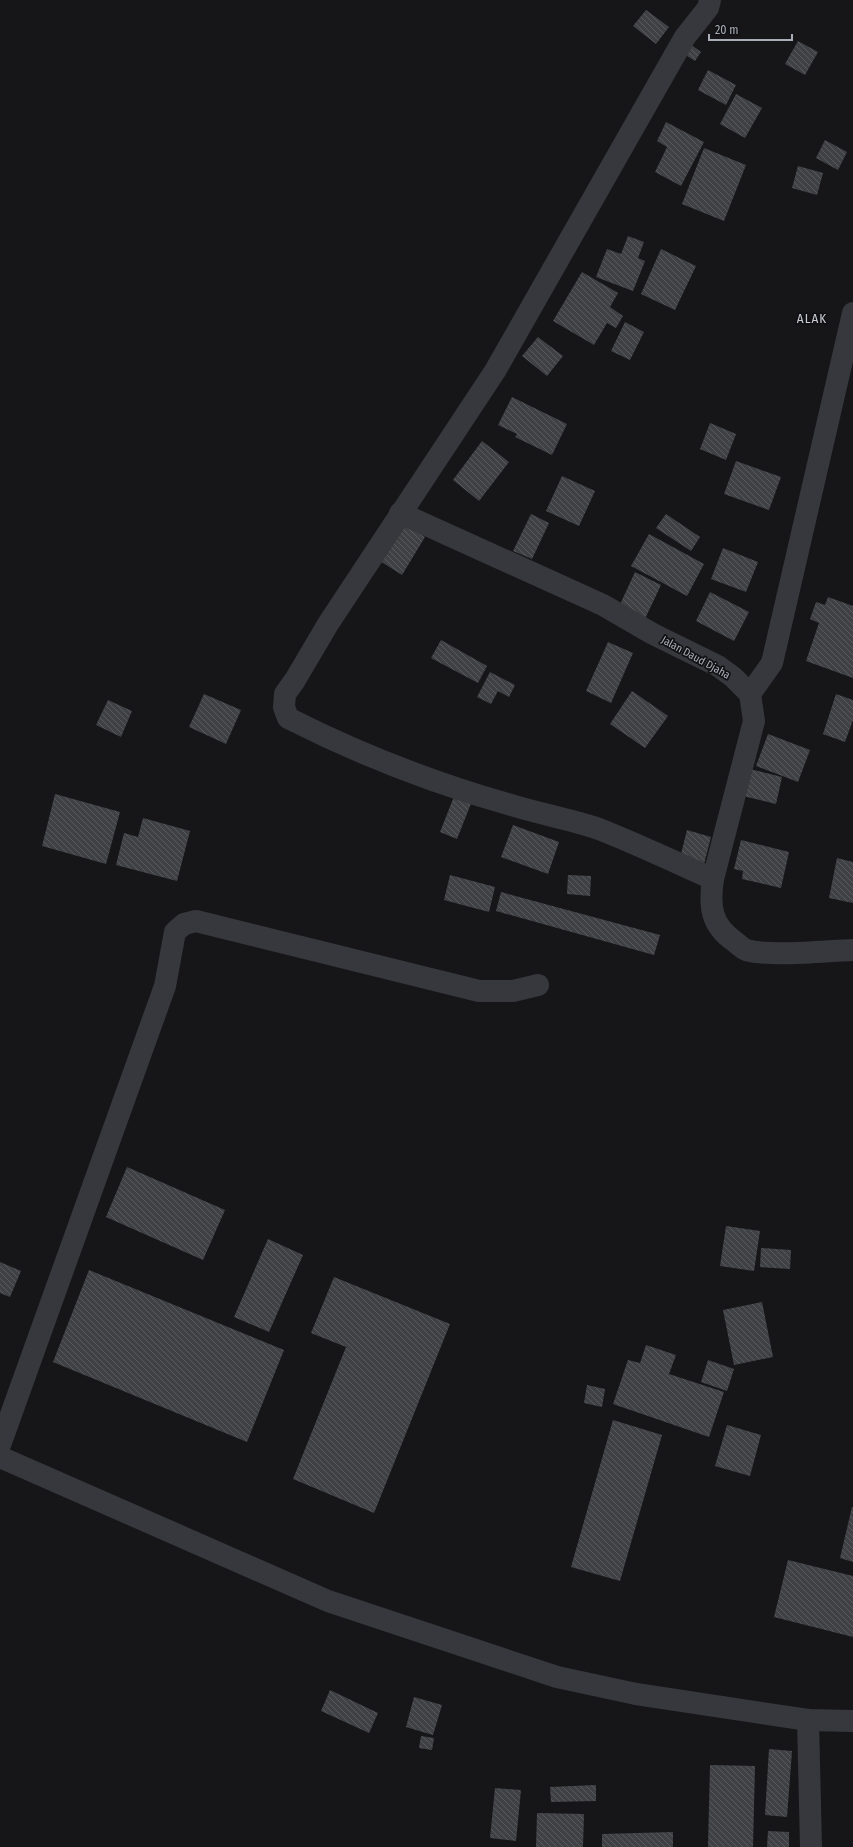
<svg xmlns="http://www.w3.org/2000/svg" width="853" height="1847" font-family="'Fira Sans Condensed',sans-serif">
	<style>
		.building { fill: url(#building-back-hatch) }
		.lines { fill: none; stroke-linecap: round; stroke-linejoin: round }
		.minor { stroke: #37383d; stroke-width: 22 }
		.labels { text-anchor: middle; stroke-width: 3.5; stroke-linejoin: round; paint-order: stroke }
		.street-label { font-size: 11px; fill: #a8adb8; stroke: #111113 }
		.quarter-label { font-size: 13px; letter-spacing: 1px; fill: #c9ccd4; stroke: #111113 }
	</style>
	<defs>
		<pattern id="building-back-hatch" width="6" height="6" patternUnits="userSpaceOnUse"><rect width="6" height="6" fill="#404145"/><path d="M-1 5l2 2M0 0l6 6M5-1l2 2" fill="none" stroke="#595a5e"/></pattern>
	</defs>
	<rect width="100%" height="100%" fill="#161618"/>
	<g class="building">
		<polygon points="646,10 669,27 656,44 633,26"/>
		<polygon points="798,41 818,52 805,75 785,64"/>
		<polygon points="690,44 701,52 695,61 684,54"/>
		<polygon points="708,70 736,85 726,105 698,90"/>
		<polygon points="736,94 762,108 745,138 720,124"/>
		<polygon points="666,122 704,142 681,186 655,172 667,147 657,141"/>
		<polygon points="825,140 847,152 838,170 816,158"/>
		<polygon points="704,148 746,165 724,221 682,204"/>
		<polygon points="798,166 823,173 817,195 792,188"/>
		<polygon points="628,236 644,242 638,258 645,261 633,291 596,277 607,249 621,254"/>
		<polygon points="661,249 696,266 675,310 641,294"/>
		<polygon points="582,272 618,293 610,307 623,316 616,328 607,323 594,345 553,321"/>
		<polygon points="625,322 644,332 630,360 611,351"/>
		<polygon points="538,337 563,356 547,376 522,356"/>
		<polygon points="512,397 567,424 552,455 515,437 517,434 498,425"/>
		<polygon points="710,423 736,434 726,460 700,449"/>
		<polygon points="482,441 509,462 479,501 453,480"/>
		<polygon points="736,461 781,477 769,510 724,494"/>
		<polygon points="562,476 595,491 579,526 546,511"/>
		<polygon points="531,514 549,523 532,559 513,551"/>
		<polygon points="666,514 700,537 691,551 656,528"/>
		<polygon points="403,523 425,537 402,575 380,561"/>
		<polygon points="649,534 704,564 687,596 631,566"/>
		<polygon points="723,548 758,562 746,592 711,579"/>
		<polygon points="635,572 661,585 643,623 617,611"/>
		<polygon points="710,592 749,612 734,641 696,621"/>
		<polygon points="828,597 853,606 853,678 806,661 819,623 810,619 816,602 825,605"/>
		<polygon points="441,640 487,666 478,683 431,658"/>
		<polygon points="608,642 633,653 611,703 586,691"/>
		<polygon points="490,672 515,685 509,697 498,691 491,704 477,697"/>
		<polygon points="632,691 668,716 645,748 610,724"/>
		<polygon points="204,694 241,710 226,744 189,727"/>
		<polygon points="836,694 853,700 853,720 845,742 823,734"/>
		<polygon points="108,700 132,711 121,737 96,725"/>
		<polygon points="768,734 810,750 798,782 756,766"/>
		<polygon points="750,769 782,777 776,804 743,796"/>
		<polygon points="55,794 120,812 106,864 42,846"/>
		<polygon points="455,794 472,801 457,839 440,832"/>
		<polygon points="143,818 190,831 177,881 116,865 124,833 138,837"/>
		<polygon points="513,825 559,842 548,874 501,857"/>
		<polygon points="687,830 711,837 703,868 679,862"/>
		<polygon points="741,840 789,852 781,888 742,879 743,871 734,869"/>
		<polygon points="837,858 853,862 853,903 829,898"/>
		<polygon points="450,875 495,887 489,912 444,900"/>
		<polygon points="568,875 591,876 590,896 567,894"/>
		<polygon points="501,892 660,935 654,955 496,911"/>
		<polygon points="127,1167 225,1210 203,1260 106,1217"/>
		<polygon points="726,1226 760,1231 754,1271 720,1266"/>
		<polygon points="268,1239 303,1255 269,1332 234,1317"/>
		<polygon points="761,1248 791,1250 790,1269 760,1267"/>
		<polygon points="0,1262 21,1271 10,1297 0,1293"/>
		<polygon points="89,1270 284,1350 247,1442 53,1362"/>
		<polygon points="334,1277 450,1324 374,1513 293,1479 346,1347 311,1333"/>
		<polygon points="762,1302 773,1357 734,1365 723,1310"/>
		<polygon points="646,1345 676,1355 669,1374 724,1392 709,1437 613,1404 628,1360 640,1363"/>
		<polygon points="708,1360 734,1369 727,1391 701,1382"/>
		<polygon points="587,1385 605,1389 602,1407 584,1403"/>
		<polygon points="613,1420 662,1435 620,1581 571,1567"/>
		<polygon points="727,1425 761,1435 750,1476 715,1466"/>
		<polygon points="852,1507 853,1507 853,1562 840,1558"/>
		<polygon points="788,1560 853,1576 853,1637 774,1617"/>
		<polygon points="330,1690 378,1713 369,1733 321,1711"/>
		<polygon points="414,1697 442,1705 433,1735 406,1727"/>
		<polygon points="421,1736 434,1738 432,1750 419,1748"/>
		<polygon points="769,1749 792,1751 787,1817 765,1815"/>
		<polygon points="710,1765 755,1766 753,1847 708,1847"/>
		<polygon points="596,1785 596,1801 551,1802 550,1787"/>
		<polygon points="495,1788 521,1790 516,1841 490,1838"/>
		<polygon points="537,1813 584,1814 583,1847 536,1847"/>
		<polygon points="768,1831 789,1832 789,1847 767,1847"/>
		<polygon points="673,1832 673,1847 602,1847 602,1834"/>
	</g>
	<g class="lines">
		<g class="minor">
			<path d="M 710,0 L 708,8 L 685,37 L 495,371 L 328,624 L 295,680 L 285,694 L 284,707 L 288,718 C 359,754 433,783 511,805 C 540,814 570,819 599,829 C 637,844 675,862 713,879"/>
			<path d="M 400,513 L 603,605 L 653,634 L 718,666 L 733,677 L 750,694 L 754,721 L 713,879 C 709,906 711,925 734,941 C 738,944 742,948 746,950 C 773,957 824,951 853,950"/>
			<polyline points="750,694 772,663 853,313"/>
			<polyline points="0,1445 165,986 175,932 184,924 196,921 479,991 513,991 538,985"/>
			<polyline points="0,1457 328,1601 557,1677 636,1694 808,1720 853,1721"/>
			<polyline points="808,1720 811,1847"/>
		</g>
	</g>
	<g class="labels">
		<g class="street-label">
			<text transform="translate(696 657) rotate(29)" y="4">Jalan Daud Djaha</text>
		</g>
		<g class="quarter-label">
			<text x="812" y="323">ALAK</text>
		</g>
	</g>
	<path d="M709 34v6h83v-6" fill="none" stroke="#a8adb8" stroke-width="2"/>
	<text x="715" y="34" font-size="12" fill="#a8adb8" stroke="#111113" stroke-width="3" paint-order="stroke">20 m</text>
</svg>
